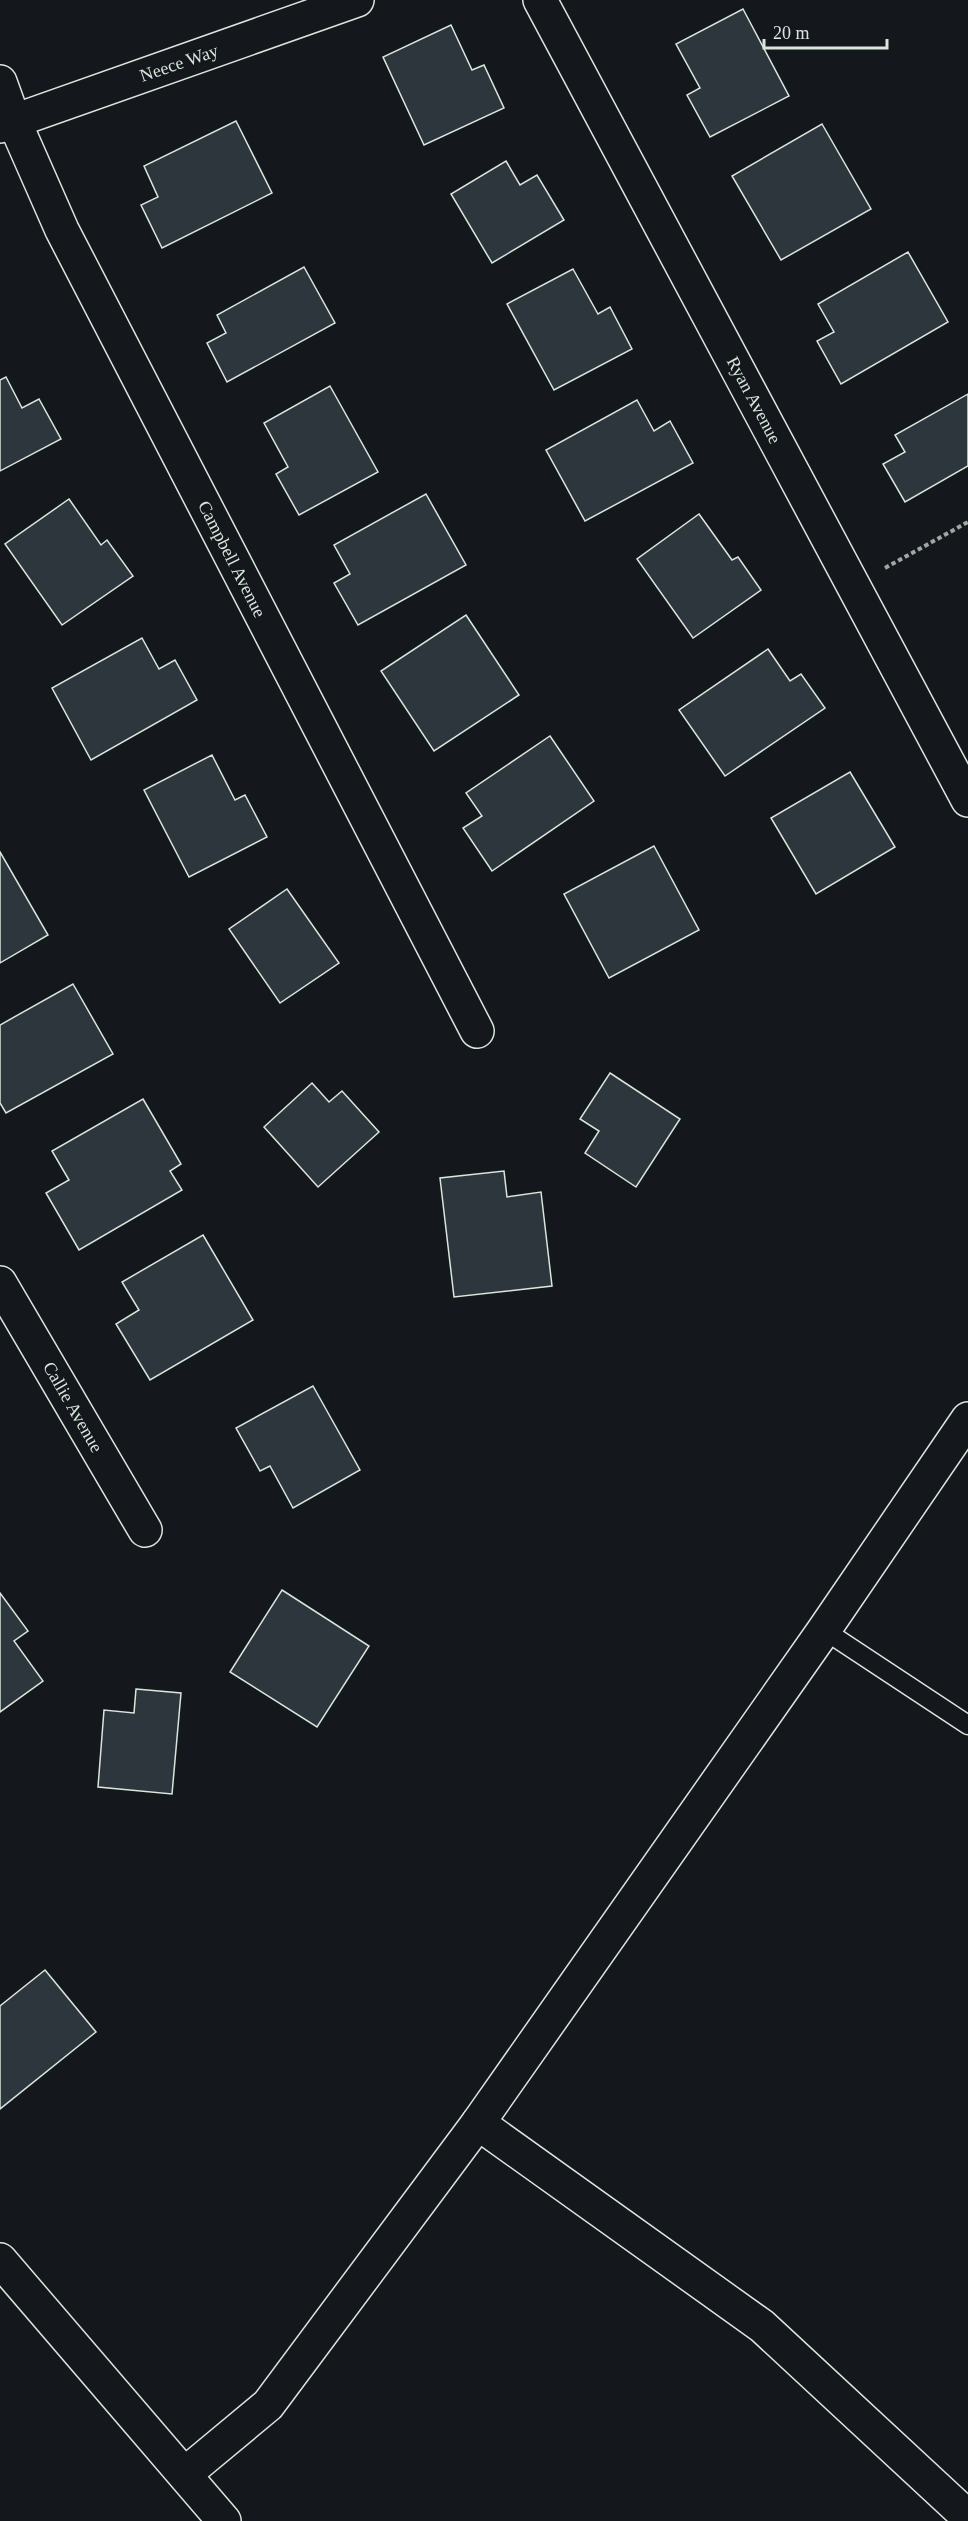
<svg xmlns="http://www.w3.org/2000/svg" width="968" height="2521" font-family="Georgia,serif">
	<style>
		.building { fill: #2c363c; stroke: #d8e6dc; stroke-width: 1.5 }
		.lines { fill: none; stroke-linecap: round; stroke-linejoin: round }
		.lane-casing { stroke: #d8e6dc; stroke-width: 21 }
		.street-casing { stroke: #d8e6dc; stroke-width: 36 }
		.path { stroke: #9da8a2; stroke-width: 4; stroke-dasharray: 4.5 3; stroke-linecap: butt }
		.lane { stroke: #14181c; stroke-width: 18 }
		.street { stroke: #14181c; stroke-width: 33 }
		.labels { text-anchor: middle; stroke-width: 4.5; stroke-linejoin: round; paint-order: stroke }
		.street-label { font-size: 18px; fill: #d8e6dc; stroke: #14181c }
	</style>
	<rect width="100%" height="100%" fill="#14181c"/>
	<g class="building">
		<polygon points="743,9 789,96 710,137 687,95 700,88 676,44"/>
		<polygon points="451,25 472,70 484,65 504,108 424,145 383,57"/>
		<polygon points="236,121 272,193 162,248 141,205 158,197 144,166"/>
		<polygon points="822,124 871,209 781,260 732,176"/>
		<polygon points="506,161 520,185 537,175 564,220 492,263 451,194"/>
		<polygon points="908,252 948,322 841,384 817,341 834,332 818,304"/>
		<polygon points="304,267 335,323 227,382 207,343 226,333 217,315"/>
		<polygon points="573,269 598,314 610,307 632,349 554,390 507,304"/>
		<polygon points="6,377 22,408 39,399 61,439 0,471 0,380"/>
		<polygon points="330,386 378,472 299,515 276,474 288,467 264,423"/>
		<polygon points="968,394 968,466 905,502 883,464 905,452 895,435"/>
		<polygon points="637,400 654,431 670,421 693,463 585,521 546,450"/>
		<polygon points="426,494 466,565 358,625 334,583 350,574 334,545"/>
		<polygon points="69,499 101,545 107,540 133,576 62,625 5,544"/>
		<polygon points="699,514 732,560 738,557 761,590 693,638 637,559"/>
		<polygon points="466,615 519,695 434,751 381,671"/>
		<polygon points="142,638 159,669 175,660 197,700 91,760 52,688"/>
		<polygon points="768,649 790,681 801,674 825,708 725,776 679,710"/>
		<polygon points="550,736 594,801 492,871 463,828 482,816 466,793"/>
		<polygon points="212,755 235,800 245,795 267,837 189,877 144,790"/>
		<polygon points="850,772 895,847 816,894 771,818"/>
		<polygon points="654,846 699,930 609,978 564,894"/>
		<polygon points="0,852 48,935 0,963"/>
		<polygon points="287,889 339,963 280,1003 229,929"/>
		<polygon points="73,984 113,1054 6,1113 0,1103 0,1025"/>
		<polygon points="610,1073 680,1119 636,1187 585,1153 599,1131 580,1119"/>
		<polygon points="312,1083 329,1102 342,1091 379,1132 318,1187 264,1127"/>
		<polygon points="143,1099 181,1164 170,1171 182,1190 79,1250 46,1193 69,1180 52,1151"/>
		<polygon points="504,1171 507,1197 541,1192 552,1286 454,1297 440,1178"/>
		<polygon points="203,1235 253,1320 150,1380 116,1324 139,1310 122,1282"/>
		<polygon points="313,1386 360,1470 293,1508 270,1466 260,1471 236,1428"/>
		<polygon points="282,1590 369,1646 317,1727 230,1672"/>
		<polygon points="0,1593 28,1631 14,1641 43,1681 0,1712"/>
		<polygon points="136,1689 181,1693 172,1794 98,1787 104,1710 134,1713"/>
		<polygon points="45,1970 96,2032 0,2109 0,2006"/>
	</g>
	<g class="lines">
		<defs>
			<polyline id="lane" points="824,1630 968,1725"/>
			<g id="street">
				<polyline points="540,0 968,800"/>
				<polyline points="0,82 14,121 62,230 477,1031"/>
				<polyline points="0,126 357,0"/>
				<polyline points="0,1283 145,1530"/>
				<polyline points="968,1419 824,1630 478,2123 762,2326 968,2517"/>
				<polyline points="0,2260 224,2521"/>
				<polyline points="185,2474 268,2405 478,2123"/>
			</g>
		</defs>
		<use href="#lane" class="lane-casing"/>
		<use href="#street" class="street-casing"/>
		<polyline class="path" points="885,568 968,522"/>
		<use href="#lane" class="lane"/>
		<use href="#street" class="street"/>
	</g>
	<g class="labels">
		<g class="street-label">
			<text transform="translate(179 63) rotate(-19)" y="6">Neece Way</text>
			<text transform="translate(754 400) rotate(62)" y="6">Ryan Avenue</text>
			<text transform="translate(232 559) rotate(63)" y="6">Campbell Avenue</text>
			<text transform="translate(73 1407) rotate(60)" y="6">Callie Avenue</text>
		</g>
	</g>
	<path d="M764 39v9h123v-9" fill="none" stroke="#d8e6dc" stroke-width="3"/>
	<text x="773" y="39" font-size="18" fill="#d8e6dc" stroke="#14181c" stroke-width="4.5" paint-order="stroke">20 m</text>
</svg>
